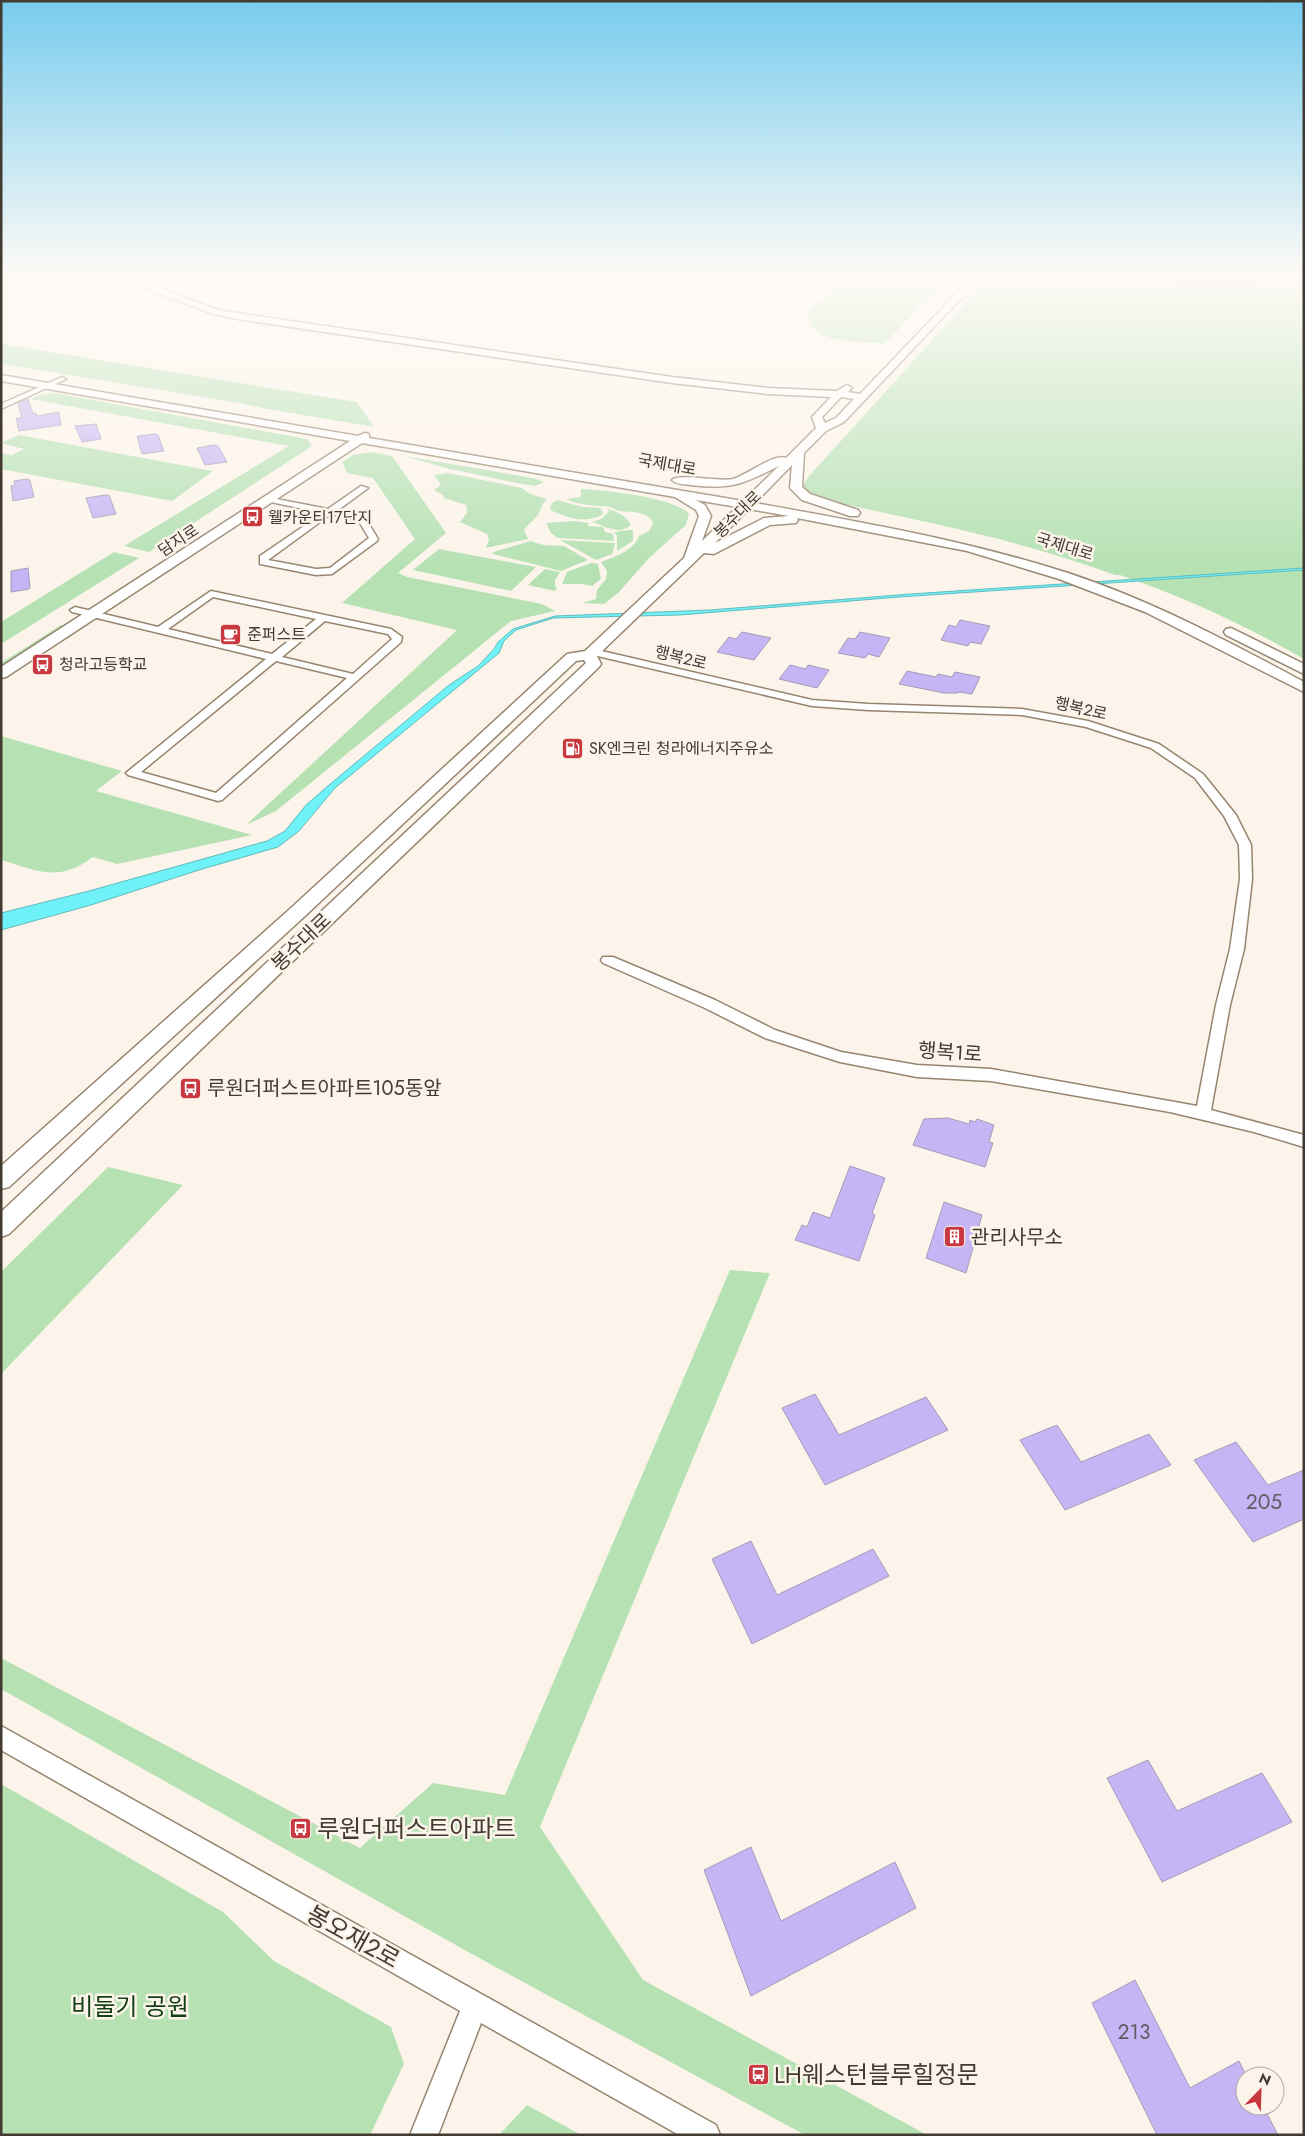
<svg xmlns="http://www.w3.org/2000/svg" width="1305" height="2136" font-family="Jost,'Noto Sans KR',sans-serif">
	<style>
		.green { fill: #b5e1b3 }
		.water { fill: #6ff1f8; stroke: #62babc }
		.building { fill: #c6b5f5; stroke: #a39cb7 }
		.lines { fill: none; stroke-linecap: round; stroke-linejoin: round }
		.street-casing { stroke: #96846e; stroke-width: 3 }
		.secondary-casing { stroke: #96846e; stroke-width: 3 }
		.street { fill: #fff; fill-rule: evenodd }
		.secondary { fill: #fff; fill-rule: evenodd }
		.labels { text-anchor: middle; stroke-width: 5; stroke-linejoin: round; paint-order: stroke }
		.far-street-label { font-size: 16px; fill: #423b31; stroke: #fcf4ea }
		.far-poi-label { font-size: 16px; fill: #423b31; stroke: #fcf4ea; text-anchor: start }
		.street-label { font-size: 20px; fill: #423b31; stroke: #fcf4ea }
		.poi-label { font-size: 20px; fill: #423b31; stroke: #fcf4ea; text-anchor: start }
		.near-number-label { font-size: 21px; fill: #635a62 }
		.near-poi-label { font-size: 24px; fill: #423b31; stroke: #fcf4ea; text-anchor: start }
		.near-street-label { font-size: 24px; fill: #423b31; stroke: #fcf4ea }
		.near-park-label { font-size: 24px; fill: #123f13; stroke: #fcf4ea }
	</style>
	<rect width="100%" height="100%" fill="#fcf4ea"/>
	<g class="green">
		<path d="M 839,273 L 953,273 L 884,344 C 866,341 827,343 815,330 C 811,325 809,318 807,312 L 836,288 Z"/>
		<path d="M 993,273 L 1304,273 L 1304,659 C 1245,625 1184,597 1120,575 L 1115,575 C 1019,539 920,521 820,499 L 812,496 L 802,487 L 809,476 Z"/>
		<polygon points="1,344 357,402 374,427 262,408 240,403 1,364"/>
		<polygon points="54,393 307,439 312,446 149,552 124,546 289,446 30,399 40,395"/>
		<polygon points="19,435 213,471 172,501 1,469 1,453 12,455 24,449 1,443"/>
		<polygon points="371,452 392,456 446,533 398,573 407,577 542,604 555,611 511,621 276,811 246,825 457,630 342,603 415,539 373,478 347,473 342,462 353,455"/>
		<polygon points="404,456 533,478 544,482 535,486 522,484 450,469"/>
		<path d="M 448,473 L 522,488 L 530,494 L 547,499 C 540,506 541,512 536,517 C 532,522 528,524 524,530 L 528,539 L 486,548 L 489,539 L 487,534 L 460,522 L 467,513 L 466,505 L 444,498 L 443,495 L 434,490 L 441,485 L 434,475 Z"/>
		<path d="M 581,489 C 606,490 671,497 689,513 L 686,525 L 649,558 L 619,592 L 604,604 L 582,603 L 596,599 L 597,590 L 606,579 L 607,571 L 601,562 C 614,557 634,551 639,536 L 649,531 L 653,523 C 647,510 632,513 621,511 C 617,511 614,508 610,507 C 595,505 580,506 566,499 L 581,497 Z"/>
		<path d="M 557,500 L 583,507 L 600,508 L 603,512 L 602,515 C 581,524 570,518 550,510 L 551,504 Z"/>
		<path d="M 608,509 C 616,511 628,517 631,525 C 619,536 605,526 592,522 L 601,519 L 609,512 Z"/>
		<polygon points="575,521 589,523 587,526 603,527 605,532 613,534 614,541 558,538 551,533 546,523"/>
		<polygon points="629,530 633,530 633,541 617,551 617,536 614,532"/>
		<polygon points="560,540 615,543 615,544 612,554 596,560"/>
		<polygon points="531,541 543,545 564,546 588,560 561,571 493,554 493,552"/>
		<polygon points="439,549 536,567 511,591 413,570"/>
		<polygon points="114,552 139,558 1,644 1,622"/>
		<polygon points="591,563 598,564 601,579 592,586 582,584 562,584 567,572"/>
		<polygon points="545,569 560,572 555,580 555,586 557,588 555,591 528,585"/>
		<polygon points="61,625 67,625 1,668 1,663"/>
		<path d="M 1,736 L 122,771 L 96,791 L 252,835 L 117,864 L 93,857 C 58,883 39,871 1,860 Z"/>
		<polygon points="108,1167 183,1185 1,1374 1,1272"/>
		<polygon points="730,1270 770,1273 540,1827 643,1980 927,2135 805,2135 470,1953 1,1689 1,1658 360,1848 433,1783 505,1795"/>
		<polygon points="1,1784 223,1912 274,1961 391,2027 404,2064 370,2135 1,2135"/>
		<polygon points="527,2105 581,2135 499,2135"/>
	</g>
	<polygon class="water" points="1304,568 1304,570 899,597 680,615 553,618 516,630 504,641 499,653 335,788 299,831 278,847 199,870 91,905 1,930 1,913 89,891 267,841 285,831 306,805 329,785 449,685 478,666 494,649 498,642 513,629 555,616 710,610 910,594"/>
	<g class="building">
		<polygon points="1178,273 1222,273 1256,281 1255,288 1178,285"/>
		<polygon points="28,399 33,414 36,413 37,416 59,412 61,425 19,431 16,418 22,418 18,403"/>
		<polygon points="96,424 101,439 82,442 75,426"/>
		<polygon points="155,434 158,435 164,451 142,454 137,436"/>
		<polygon points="214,445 218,446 227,462 205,465 197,448"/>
		<polygon points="26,479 30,480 34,497 13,501 11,486 15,485 14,481"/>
		<polygon points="105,495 109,495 116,514 93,518 86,498"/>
		<polygon points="28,568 30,587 29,589 11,592 11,571"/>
		<polygon points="960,620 990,626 981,644 970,642 968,646 941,640 949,625 956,627"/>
		<polygon points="742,632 771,638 754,660 717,652 729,637 736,639"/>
		<polygon points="860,632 890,638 879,657 868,654 865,658 838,653 848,638 855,639"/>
		<polygon points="790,665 806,669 808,665 829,670 817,688 779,679"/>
		<polygon points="907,671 936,677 938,674 952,677 955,672 980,677 972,694 959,692 958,693 944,693 899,684"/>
		<polygon points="948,1118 969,1124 970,1120 975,1122 977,1119 994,1125 989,1142 993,1143 985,1167 913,1145 924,1119"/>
		<polygon points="850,1166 885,1178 872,1213 875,1215 859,1261 795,1240 802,1225 807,1227 813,1212 830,1218"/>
		<polygon points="944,1202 982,1215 966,1273 926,1258"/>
		<polygon points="815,1394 839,1435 926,1397 948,1430 825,1485 782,1408"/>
		<polygon points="1057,1425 1081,1462 1149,1434 1171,1465 1065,1510 1020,1440"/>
		<polygon points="1236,1442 1268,1485 1304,1470 1304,1519 1253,1542 1194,1460"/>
		<polygon points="751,1541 777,1595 873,1549 889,1576 752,1644 712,1559"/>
		<polygon points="1148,1760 1177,1811 1262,1773 1292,1822 1162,1882 1107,1778"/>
		<polygon points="751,1847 781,1921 895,1862 916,1908 751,1996 704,1870"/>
		<polygon points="1135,1980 1190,2088 1239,2061 1245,2073 1245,2106 1263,2106 1278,2135 1157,2135 1092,2003"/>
	</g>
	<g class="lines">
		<defs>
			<g id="street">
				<polygon points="62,377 66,379 64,380 1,409 1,404"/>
				<path d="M 361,486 L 368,488 L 337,511 L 364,516 L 378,539 L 377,541 L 332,574 L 316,575 L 260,564 L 260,556 L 323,513 L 266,501 L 266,497 L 328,509 ZM 331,514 L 358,520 L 369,538 L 330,568 L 316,569 L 268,560 Z"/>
				<path d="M 211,591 L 391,629 L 402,637 L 401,642 L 222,800 L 218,801 L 128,775 L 126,773 L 266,659 L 72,612 L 70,610 L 75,607 L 158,627 ZM 213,597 L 316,619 L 272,654 L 168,629 ZM 325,621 L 388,634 L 392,639 L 353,674 L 282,657 ZM 276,661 L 347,678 L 216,793 L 141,772 Z"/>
				<polygon points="593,649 812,700 868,704 1022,709 1088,721 1159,744 1203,774 1236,815 1251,845 1252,879 1244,949 1230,1005 1211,1110 1304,1135 1304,1147 1254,1132 1170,1112 991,1081 917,1077 840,1062 765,1038 705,1008 603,963 601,960 603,957 613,957 715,1000 775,1030 841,1052 917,1065 991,1069 1197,1106 1216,1005 1230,949 1240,879 1239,845 1224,816 1195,778 1151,748 1086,727 1022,715 868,710 812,706 589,654 588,652"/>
				<polygon points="1,1726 716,2125 720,2135 679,2135 481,2023 438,2135 410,2135 460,2011 1,1750"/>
			</g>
			<g id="secondary">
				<path d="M 106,273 L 119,273 L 218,310 L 243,314 L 672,377 L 768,388 L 837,391 L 847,385 L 852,388 L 848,392 L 860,394 L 976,273 L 985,273 L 844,422 L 826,431 L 804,453 L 802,487 L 810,494 L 858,510 L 860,513 L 858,516 L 850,516 L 802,500 L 790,488 L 792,465 L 755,503 C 860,522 965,540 1068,573 C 1150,600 1228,641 1304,682 L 1304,692 L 1145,612 L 1059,579 L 967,551 L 797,518 L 798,520 L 796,523 L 770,525 L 714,554 L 704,553 L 597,656 L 601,664 L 599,667 L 9,1234 L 1,1237 L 1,1212 L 586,663 L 584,660 L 576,661 L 305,916 L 9,1187 L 1,1189 L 1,1166 L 291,908 L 567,654 L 585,651 L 684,558 L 699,516 L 696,510 L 675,497 L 362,443 L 6,677 L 1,678 L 1,667 L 350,441 L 1,381 L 1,375 L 358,436 L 365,433 L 369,434 L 369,438 L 743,501 L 779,466 C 742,484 733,490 691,485 C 684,484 677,485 672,480 C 679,473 719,482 733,479 C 747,475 774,453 786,458 L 816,428 L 812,417 L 831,397 L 768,394 L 672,383 L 243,320 L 213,314 ZM 841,397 L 854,399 L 836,418 L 825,423 L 822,417 ZM 696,500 L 737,507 L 702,541 L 711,516 L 705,505 ZM 749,509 L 789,516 L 764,518 L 715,543 Z"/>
				<polygon points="1231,628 1304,664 1304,674 1226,635 1224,632 1226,629"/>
			</g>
		</defs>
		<use href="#street" class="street-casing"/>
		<use href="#secondary" class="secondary-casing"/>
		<use href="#street" class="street"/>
		<use href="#secondary" class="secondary"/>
	</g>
	<linearGradient id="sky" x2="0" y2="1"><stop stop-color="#7ce"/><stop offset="0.48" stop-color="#fefaf6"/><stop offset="1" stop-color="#fefaf6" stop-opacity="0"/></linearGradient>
	<rect width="1305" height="572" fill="url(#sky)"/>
	<defs>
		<symbol id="bus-square" viewBox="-11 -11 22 22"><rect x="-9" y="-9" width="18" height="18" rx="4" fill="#c83840" stroke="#fcf4ea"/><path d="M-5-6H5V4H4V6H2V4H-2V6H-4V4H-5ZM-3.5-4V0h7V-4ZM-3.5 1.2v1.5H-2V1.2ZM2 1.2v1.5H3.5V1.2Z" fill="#fff"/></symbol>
		<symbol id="cafe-square" viewBox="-11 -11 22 22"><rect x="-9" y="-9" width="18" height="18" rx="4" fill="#c83840" stroke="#fcf4ea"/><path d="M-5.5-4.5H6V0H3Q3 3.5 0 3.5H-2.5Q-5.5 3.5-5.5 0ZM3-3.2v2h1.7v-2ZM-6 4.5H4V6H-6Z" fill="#fff"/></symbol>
		<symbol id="fuel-square" viewBox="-11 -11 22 22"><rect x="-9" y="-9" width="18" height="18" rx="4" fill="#c83840" stroke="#fcf4ea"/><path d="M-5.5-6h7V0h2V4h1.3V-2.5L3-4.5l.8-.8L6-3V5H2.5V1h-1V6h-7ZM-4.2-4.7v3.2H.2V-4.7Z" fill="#fff"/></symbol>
		<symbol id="building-square" viewBox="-11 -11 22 22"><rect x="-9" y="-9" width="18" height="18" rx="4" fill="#c83840" stroke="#fcf4ea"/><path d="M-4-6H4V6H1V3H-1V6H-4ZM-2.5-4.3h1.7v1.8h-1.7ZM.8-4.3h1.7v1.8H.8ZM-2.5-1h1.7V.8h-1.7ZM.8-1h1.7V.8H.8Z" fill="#fff"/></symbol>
	</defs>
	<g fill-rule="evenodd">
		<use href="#bus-square" x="240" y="504" width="25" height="25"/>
		<use href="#cafe-square" x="218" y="622" width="25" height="25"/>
		<use href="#bus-square" x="30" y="652" width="25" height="25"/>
		<use href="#fuel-square" x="560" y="736" width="25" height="25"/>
		<use href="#bus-square" x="178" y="1076" width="25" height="25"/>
		<use href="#building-square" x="942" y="1224" width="25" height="25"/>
		<use href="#bus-square" x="288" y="1816" width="25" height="25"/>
		<use href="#bus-square" x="746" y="2062" width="25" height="25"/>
	</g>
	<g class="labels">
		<g class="far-street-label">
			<text transform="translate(667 464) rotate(10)" y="6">국제대로</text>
			<text transform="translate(737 514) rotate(-45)" y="6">봉수대로</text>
			<text transform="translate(178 540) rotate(-33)" y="6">담지로</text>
			<text transform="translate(1065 546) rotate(17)" y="6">국제대로</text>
			<text transform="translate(681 657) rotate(14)" y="6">행복2로</text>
			<text transform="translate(1081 708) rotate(13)" y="6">행복2로</text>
		</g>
		<g class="far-poi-label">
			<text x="268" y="523">웰카운티17단지</text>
			<text x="247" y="640">준퍼스트</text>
			<text x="59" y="670">청라고등학교</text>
			<text x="589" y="754">SK엔크린 청라에너지주유소</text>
		</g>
		<g class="street-label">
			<text transform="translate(301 942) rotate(-44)" y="7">봉수대로</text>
			<text transform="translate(950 1052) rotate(4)" y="7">행복1로</text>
		</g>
		<g class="poi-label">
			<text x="207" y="1095">루원더퍼스트아파트105동앞</text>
			<text x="971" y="1244">관리사무소</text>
		</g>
		<g class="near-number-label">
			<text x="1264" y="1509">205</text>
			<text x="1134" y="2039">213</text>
		</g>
		<g class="near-poi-label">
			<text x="317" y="1837">루원더퍼스트아파트</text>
			<text x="774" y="2083">LH웨스턴블루힐정문</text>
		</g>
		<g class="near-street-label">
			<text transform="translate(353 1937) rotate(29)" y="8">봉오재2로</text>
		</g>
		<g class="near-park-label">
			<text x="130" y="2015">비둘기 공원</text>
		</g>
	</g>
	<rect width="1305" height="2136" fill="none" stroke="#423b31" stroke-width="5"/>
	<g transform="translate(1260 2091) rotate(23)"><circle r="24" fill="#fcf4ea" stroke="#b2aaa0"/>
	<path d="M0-4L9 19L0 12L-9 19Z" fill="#c83840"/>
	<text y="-8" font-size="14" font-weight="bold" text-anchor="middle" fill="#423b31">N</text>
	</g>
</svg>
